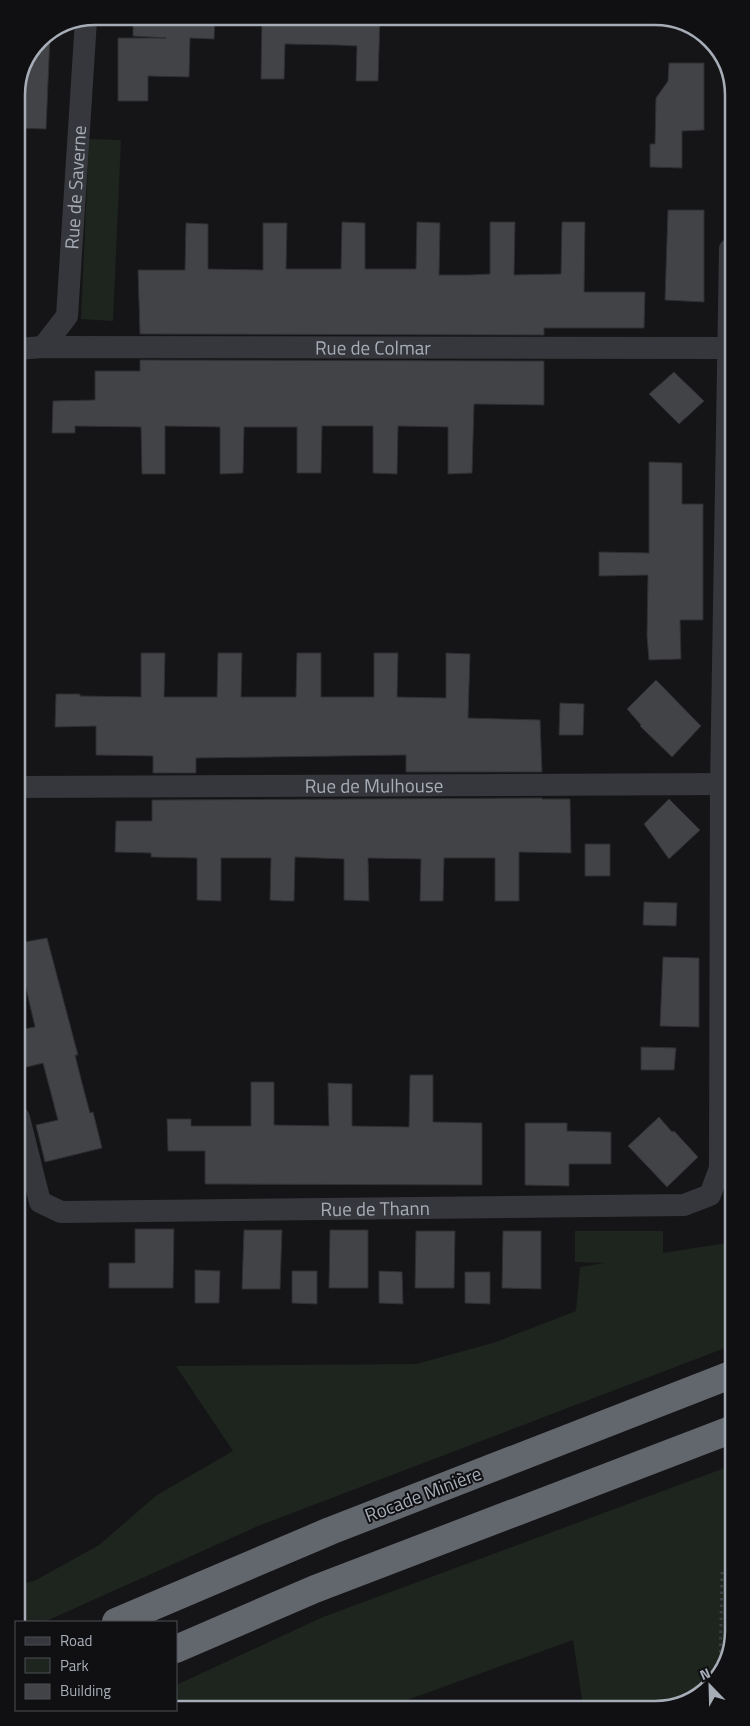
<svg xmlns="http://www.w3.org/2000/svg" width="750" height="1726" font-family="'Titillium Web',sans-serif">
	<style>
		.green { fill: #1d251e }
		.building { fill: #414347; stroke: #2f2f33 }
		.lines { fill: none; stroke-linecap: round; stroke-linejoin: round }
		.path { stroke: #3c3e43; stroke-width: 3; stroke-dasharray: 2.5 4; stroke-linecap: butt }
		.minor { stroke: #36373c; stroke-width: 22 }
		.motorway { stroke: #62666d; stroke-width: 28 }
		.labels { text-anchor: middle; stroke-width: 4; stroke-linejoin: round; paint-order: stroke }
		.street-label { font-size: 19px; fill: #a7adb7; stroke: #101012 }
		.rim { fill: none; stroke: #a7adb7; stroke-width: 2.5 }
	</style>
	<rect width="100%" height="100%" fill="#151517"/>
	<g class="green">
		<polygon points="89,139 121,140 113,321 81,319"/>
		<polygon points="575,1231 663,1231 663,1253 733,1242 733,1345 258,1526 44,1622 20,1622 20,1585 36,1580 99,1545 157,1495 233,1451 176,1366 416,1364 493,1343 576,1311 580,1267 604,1263 575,1262"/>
		<polygon points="733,1465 734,1631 718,1679 681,1705 583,1706 573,1640 388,1707 176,1709 176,1685 323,1617"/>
	</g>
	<g class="building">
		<polygon points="133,16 215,16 214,39 190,38 189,77 148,76 148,101 118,101 118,38 166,38 133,36"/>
		<polygon points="262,16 380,16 378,81 356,81 357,46 337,45 285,44 284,79 261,79"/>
		<polygon points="50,35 46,129 16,128 17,89 40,39"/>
		<polygon points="669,63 704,63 704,130 682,131 682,168 650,167 650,144 655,144 656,98 668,81"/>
		<polygon points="668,210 704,210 704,302 665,300"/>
		<polygon points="342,222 365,223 365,269 416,269 417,222 440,223 439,275 469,275 490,274 490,222 515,222 514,275 561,274 562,222 585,222 584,292 645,292 644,328 544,328 544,335 140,334 138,270 185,270 186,223 208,224 208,269 263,270 263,223 287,223 286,269 341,269"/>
		<polygon points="140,360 544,361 544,405 474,404 472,473 448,474 448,427 398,426 397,474 373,473 373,426 322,426 321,473 297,473 297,427 244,427 243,473 220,474 220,427 165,426 165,474 142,474 141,427 75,426 75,433 52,433 53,401 95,400 95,371 140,371"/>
		<polygon points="674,372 704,401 679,424 649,394"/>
		<polygon points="649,462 682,463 682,504 703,504 703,620 680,620 681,659 649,660 647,636 648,575 599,576 599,552 649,553"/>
		<polygon points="141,653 165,653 164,697 217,697 218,653 242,653 241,697 296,697 297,653 321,653 321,697 374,697 374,653 398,653 397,697 446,698 446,653 470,654 468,718 540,720 542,772 406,772 406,755 196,758 196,773 153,773 153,756 96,755 96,726 55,727 56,694 80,694 80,696 141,697"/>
		<polygon points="656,680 701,726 672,757 640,726 641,725 627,709"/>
		<polygon points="560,703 584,704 583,735 559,735"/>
		<polygon points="542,798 542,799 570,799 571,853 519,852 519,901 495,901 495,858 444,858 443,901 420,901 421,859 368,858 369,901 344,900 344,859 295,857 294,901 283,901 270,900 271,858 221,858 221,901 197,900 197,858 151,857 151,853 115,852 116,821 152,821 152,800"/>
		<polygon points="669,799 700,830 669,859 644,824"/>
		<rect x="585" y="844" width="25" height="32"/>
		<polygon points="644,902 677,903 676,926 643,925"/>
		<polygon points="47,938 78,1055 75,1055 82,1083 90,1113 93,1112 102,1148 45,1162 36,1125 58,1120 43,1063 23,1068 19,1052 19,1030 35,1027 19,958 19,943"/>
		<polygon points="663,957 699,958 699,1027 660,1026"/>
		<polygon points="641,1047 676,1048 674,1070 641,1070"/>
		<polygon points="410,1075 433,1075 433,1122 482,1123 482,1185 205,1184 205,1151 168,1151 167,1119 191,1119 191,1126 251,1126 251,1082 274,1082 274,1125 329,1126 328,1083 352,1084 352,1126 409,1127"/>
		<polygon points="659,1117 672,1132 674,1131 698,1157 667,1187 628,1146"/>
		<polygon points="525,1123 567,1123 567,1131 611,1132 611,1164 569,1164 569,1186 525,1185"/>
		<polygon points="135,1229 174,1229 173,1288 109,1288 109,1263 135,1263"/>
		<polygon points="244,1230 282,1230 280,1289 242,1289"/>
		<polygon points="330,1230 368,1230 368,1288 329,1288"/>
		<polygon points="416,1231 455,1231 454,1288 415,1288"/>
		<polygon points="503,1231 541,1231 541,1289 502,1288"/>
		<polygon points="195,1270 220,1271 219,1303 195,1303"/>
		<polygon points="292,1271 317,1271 317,1304 292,1303"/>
		<polygon points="379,1271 402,1272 403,1304 379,1303"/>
		<polygon points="465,1272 490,1272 490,1304 465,1303"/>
	</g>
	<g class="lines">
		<g class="path">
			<polyline points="727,1214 733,1218"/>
			<polyline points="720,1672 722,1570"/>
		</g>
		<g class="minor">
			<path id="s1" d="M 43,347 L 67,316 L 86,20"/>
			<path id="s2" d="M 17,349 L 43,347 L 730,348"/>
			<path id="s3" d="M 18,787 L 731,784"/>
			<path id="s4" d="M 19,1118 L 40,1202 L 61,1212 L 684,1205 L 710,1195 L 720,1168 L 721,784 L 730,249"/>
		</g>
		<g class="motorway">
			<polyline points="116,1622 330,1531 733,1374"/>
			<polyline points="176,1649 315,1589 733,1429"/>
		</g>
	</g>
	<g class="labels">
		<g class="street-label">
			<text dy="7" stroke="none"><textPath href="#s1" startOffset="168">Rue de Saverne</textPath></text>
			<text dy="7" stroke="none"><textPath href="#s2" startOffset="356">Rue de Colmar</textPath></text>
			<text dy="7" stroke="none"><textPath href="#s3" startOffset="356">Rue de Mulhouse</textPath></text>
			<text dy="7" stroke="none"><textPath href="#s4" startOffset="424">Rue de Thann</textPath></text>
			<text transform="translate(423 1494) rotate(-21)" y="7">Rocade Minière</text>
		</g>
	</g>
	<path d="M0 0H750V1726H0ZM95 25H655A70 70 0 0 1 725 95V1631A70 70 0 0 1 655 1701H95A70 70 0 0 1 25 1631V95A70 70 0 0 1 95 25Z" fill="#101012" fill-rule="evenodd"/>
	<path class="rim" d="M95 25H655A70 70 0 0 1 725 95V1631A70 70 0 0 1 655 1701H95A70 70 0 0 1 25 1631V95A70 70 0 0 1 95 25Z"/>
	<rect x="15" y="1621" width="162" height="90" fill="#101012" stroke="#4c4f54"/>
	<rect x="25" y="1637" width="25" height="8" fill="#36373c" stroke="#4c4f54"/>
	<text x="60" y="1646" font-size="15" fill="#a7adb7">Road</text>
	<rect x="25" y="1658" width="25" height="15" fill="#1d251e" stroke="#4c4f54"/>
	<text x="60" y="1671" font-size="15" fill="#a7adb7">Park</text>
	<rect x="25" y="1684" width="25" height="15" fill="#414347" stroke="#4c4f54"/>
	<text x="60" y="1696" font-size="15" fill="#a7adb7">Building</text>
	<g transform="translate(710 1686) rotate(337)" stroke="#101012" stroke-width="4" paint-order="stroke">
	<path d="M0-4L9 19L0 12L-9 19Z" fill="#a7adb7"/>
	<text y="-8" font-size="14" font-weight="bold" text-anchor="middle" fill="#a7adb7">N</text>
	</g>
</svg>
